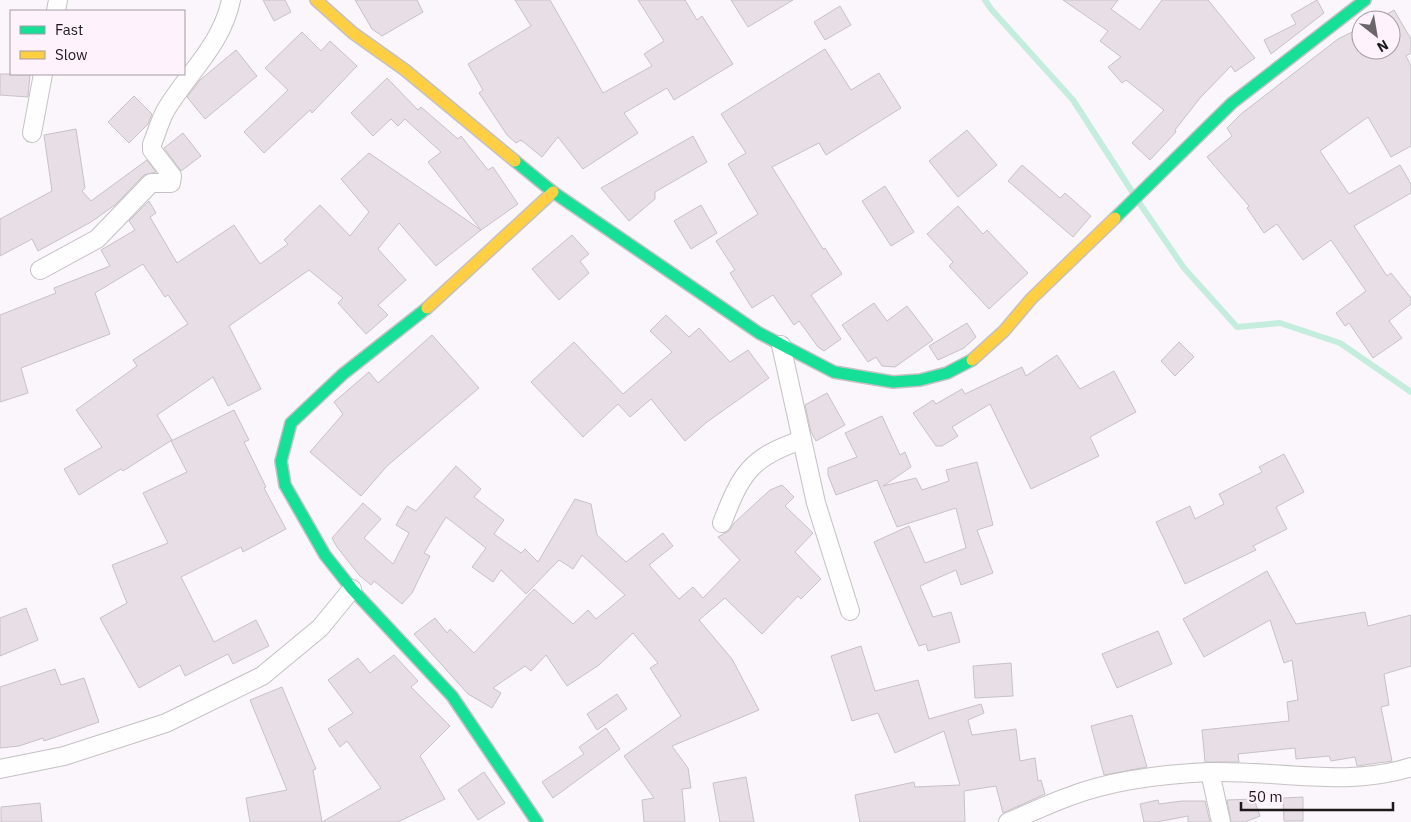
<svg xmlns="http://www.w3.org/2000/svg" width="1411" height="822" font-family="'IBM Plex Sans',sans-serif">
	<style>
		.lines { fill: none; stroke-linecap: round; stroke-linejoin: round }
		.stream { stroke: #c4edde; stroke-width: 6 }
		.building { fill: #e8dee6; stroke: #c7c2c6 }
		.street-casing { stroke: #c5c0c4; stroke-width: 20 }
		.fast-casing { stroke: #c5c0c4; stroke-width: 14 }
		.slow-casing { stroke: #c5c0c4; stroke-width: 14 }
		.street { stroke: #fefefe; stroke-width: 18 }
		.fast { stroke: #16e098; stroke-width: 11 }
		.slow { stroke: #ffcf43; stroke-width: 11 }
	</style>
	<rect width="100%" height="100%" fill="#fbf6fb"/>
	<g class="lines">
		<g class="stream">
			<polyline points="985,0 991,9 1073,100 1133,193"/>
			<polyline points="1138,201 1184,268 1237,327 1280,323 1340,343 1411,392"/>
		</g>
	</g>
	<g class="building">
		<polygon points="263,0 285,0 291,12 274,21"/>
		<polygon points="355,0 417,0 423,12 382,36 372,29"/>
		<polygon points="515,0 550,0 603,93 652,66 644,54 664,41 638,0 685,0 697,20 702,16 733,64 674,100 667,88 624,113 638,133 583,169 558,137 542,157 521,140 516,143 507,135 479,93 483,90 468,64 531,26"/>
		<polygon points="731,0 793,0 748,27"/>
		<polygon points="1063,0 1118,0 1111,9 1140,30 1162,0 1208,0 1255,58 1235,72 1231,66 1200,98 1175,130 1176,132 1150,160 1132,143 1164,110 1126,80 1122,83 1108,67 1121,57 1100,41 1108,31"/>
		<polygon points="1317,0 1324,13 1271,54 1264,40 1296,24 1291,15"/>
		<polygon points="840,6 851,25 825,40 814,22"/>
		<polygon points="1394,10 1411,39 1411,53 1406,56 1411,66 1411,146 1391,157 1368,117 1320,151 1349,194 1400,165 1411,184 1411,193 1354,226 1387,276 1391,273 1411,298 1411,304 1389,321 1402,338 1373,358 1349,323 1345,326 1336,313 1366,291 1331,240 1303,260 1277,224 1264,233 1247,208 1249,206 1207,157 1232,136 1227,128 1241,114 1338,39 1356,30 1357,32 1361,30 1361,50 1391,50 1391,20 1377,20"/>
		<polygon points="302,32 321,51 330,41 357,66 312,113 310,110 264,153 244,132 288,90 265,68"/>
		<polygon points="825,49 851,90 879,73 901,108 826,155 819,143 772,167 823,249 825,248 842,274 811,295 841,339 824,351 818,347 799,321 794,325 773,295 752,308 730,273 735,270 716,241 758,214 728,164 746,153 721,114"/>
		<polygon points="236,50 257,76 205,119 187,97 200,80"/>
		<polygon points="0,74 30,74 28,97 0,95"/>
		<polygon points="387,78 418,110 421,107 458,139 461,136 488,170 493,167 518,204 481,230 428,162 441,152 405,119 398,126 391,119 373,136 351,113"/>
		<polygon points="134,96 152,114 148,124 129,143 108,122"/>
		<polygon points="76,129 85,188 82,191 91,201 147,160 156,172 144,175 115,205 91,222 38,251 32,239 0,256 0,219 52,191 44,135"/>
		<polygon points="967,130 997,165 958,197 929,161"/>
		<polygon points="183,133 201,156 181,171 164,148"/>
		<polygon points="693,136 707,162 655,192 655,199 629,221 601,188"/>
		<polygon points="369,153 481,230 436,266 399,223 378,249 406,280 378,305 388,315 366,334 338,303 343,298 309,270 229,326 261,389 228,406 213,377 157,415 172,440 123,471 121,469 79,495 64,469 102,447 76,410 137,366 133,360 188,324 168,295 165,297 143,264 95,293 110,334 21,368 28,393 0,402 0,315 56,293 54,288 110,266 101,250 135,230 129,221 149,201 156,213 150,217 177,263 234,225 260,264 288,244 284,240 320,205 350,236 369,212 341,179"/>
		<polygon points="1022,165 1060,198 1065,193 1091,216 1073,237 1008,181"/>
		<polygon points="885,186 914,232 891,246 862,201"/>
		<polygon points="701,205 717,233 691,249 674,221"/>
		<polygon points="958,206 983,234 987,230 1028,273 989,309 949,266 953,262 927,234"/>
		<polygon points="572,235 589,254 580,261 589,273 559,300 532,269"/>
		<polygon points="874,303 887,321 907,306 933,340 895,367 882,366 876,357 868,362 842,325"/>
		<polygon points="666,315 689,337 699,328 730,362 748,350 769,378 707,422 685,441 651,399 630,417 618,404 583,437 531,382 574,342 623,394 672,352 650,331"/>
		<polygon points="967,323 976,337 964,348 938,360 929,346"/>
		<polygon points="432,335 479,388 387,466 361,496 310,452 343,414 334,402 369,372 378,383"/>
		<polygon points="1179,342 1194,357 1175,376 1161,361"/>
		<polygon points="1057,355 1080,389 1114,371 1136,412 1090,437 1099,456 1031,489 990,404 952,427 958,436 942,446 936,446 913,413 933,400 936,404 962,389 965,394 1022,367 1026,376"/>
		<polygon points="827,393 845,425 816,441 811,432 805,405"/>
		<polygon points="234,410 249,440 244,442 266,487 264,488 286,529 243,552 241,547 181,577 214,642 256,620 269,646 233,664 228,654 185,676 180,665 139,688 100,618 127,603 112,565 168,543 143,493 187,472 171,441"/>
		<polygon points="882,416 900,455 905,452 911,467 883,486 916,478 922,490 949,481 946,470 977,462 993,525 977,530 993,573 961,585 956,570 920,586 933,617 951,612 960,642 928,651 926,644 919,646 874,542 909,526 925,563 966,548 956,508 897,527 877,480 836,495 828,475 828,468 857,457 845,433"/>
		<polygon points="1284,454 1304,492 1276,507 1287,529 1253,546 1256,550 1185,584 1156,522 1190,506 1195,519 1224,504 1219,494 1262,472 1259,467"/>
		<polygon points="456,466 481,489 474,497 504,520 494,534 521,553 525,549 538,562 575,499 591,504 597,535 626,562 663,533 673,546 649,565 679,599 693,587 703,598 740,560 718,537 729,531 734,523 770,490 782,485 794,497 785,506 813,533 795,552 821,579 801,599 798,596 762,634 725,598 699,620 732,659 759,710 672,746 688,768 691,788 682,789 685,822 644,822 642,800 654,798 624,756 681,716 650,668 658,663 633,633 599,665 567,686 546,655 531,671 525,666 493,688 501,693 492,708 468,694 414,634 435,618 447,633 450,629 474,653 534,589 573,624 588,610 596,619 625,595 582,555 573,569 559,560 526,594 501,570 493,582 472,567 486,548 446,517 424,553 430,556 412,593 402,604 374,581 371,585 359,575 337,547 332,538 363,503 381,519 364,538 393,564 409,533 396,525 407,506 416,511"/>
		<polygon points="1267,571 1296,624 1365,612 1368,626 1411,615 1411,666 1384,674 1389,705 1381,707 1392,761 1357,766 1355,757 1331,761 1329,756 1296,759 1295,748 1238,754 1239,762 1205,762 1202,730 1289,721 1287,702 1298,700 1292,660 1284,663 1270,620 1204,657 1183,619"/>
		<polygon points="26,608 38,640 0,656 0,618"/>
		<polygon points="1158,631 1172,664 1117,688 1102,654"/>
		<polygon points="861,646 875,691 918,680 929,719 981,704 984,713 968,720 972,735 1016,729 1020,761 1035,758 1038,781 1041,780 1045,794 1003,813 996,786 964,791 965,822 860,822 855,795 914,782 915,787 960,785 944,731 895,753 878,713 852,721 831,656"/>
		<polygon points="394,655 418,681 411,687 450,726 420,756 445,799 398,822 250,822 246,798 287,790 250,700 282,687 316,769 313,770 322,822 381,788 347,741 340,747 328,729 353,713 328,680 358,658 370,673"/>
		<polygon points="1011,663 1013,696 975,698 973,666"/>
		<polygon points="55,669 61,685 84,678 99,722 44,741 43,738 19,746 0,748 0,687"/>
		<polygon points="617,694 627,709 597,730 587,714"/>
		<polygon points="1132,715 1147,767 1104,775 1091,726"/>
		<polygon points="606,728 620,749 553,798 542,782 584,754 579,747"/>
		<polygon points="484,772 505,803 478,820 458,790"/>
		<polygon points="746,777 754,822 720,822 713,783"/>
		<polygon points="1303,797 1303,821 1284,821 1283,798"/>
		<polygon points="1254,799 1260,816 1245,822 1231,822 1227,800"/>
		<polygon points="1158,800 1159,804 1182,801 1205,801 1210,822 1188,822 1188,816 1157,822 1144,822 1140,804"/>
		<polygon points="40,803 42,822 1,822 1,807"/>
	</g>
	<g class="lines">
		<defs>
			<g id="street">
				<polyline points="56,11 58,0"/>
				<polyline points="32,133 43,74"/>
				<path d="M 40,270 L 97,239 L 151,183 L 171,183 L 172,176 L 152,150 L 152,144 C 157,133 160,119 167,108 C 189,72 222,44 231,0"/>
				<polyline points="781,345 816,503 850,611"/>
				<path d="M 722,523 C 741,474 750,457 802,440"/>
				<polyline points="0,769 64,756 166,723 262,676 320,628 352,589"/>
				<polyline points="1210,772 1221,822"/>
				<path d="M 1008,822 C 1028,814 1048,804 1068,797 C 1111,780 1164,774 1210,772 C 1277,770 1347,788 1411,767"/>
			</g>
			<g id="fast">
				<polyline points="515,161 553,192 759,333 834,372 893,382 920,380 947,373 972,360"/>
				<polyline points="1115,218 1232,103 1365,0"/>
				<polyline points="427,308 343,374 291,423 281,461 285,485 325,555 352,589 452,696 537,822"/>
			</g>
			<g id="slow">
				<polyline points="316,0 353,33 405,70 515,161"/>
				<polyline points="427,308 553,192"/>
				<polyline points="972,360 1004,331 1031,299 1115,218"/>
			</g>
		</defs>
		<use href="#street" class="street-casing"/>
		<use href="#fast" class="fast-casing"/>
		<use href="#slow" class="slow-casing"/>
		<use href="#street" class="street"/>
		<use href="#fast" class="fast"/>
		<use href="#slow" class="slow"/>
	</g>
	<rect x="10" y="10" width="175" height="65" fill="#fef3fc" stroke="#a49ba2"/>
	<rect x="20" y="26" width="25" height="8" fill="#16e098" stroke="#a49ba2"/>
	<text x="55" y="35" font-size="15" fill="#1c181b">Fast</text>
	<rect x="20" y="51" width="25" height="8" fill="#ffcf43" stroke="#a49ba2"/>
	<text x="55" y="60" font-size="15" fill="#1c181b">Slow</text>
	<g transform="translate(1376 35) rotate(149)"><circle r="24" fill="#fef3fc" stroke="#a49ba2"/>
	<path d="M0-4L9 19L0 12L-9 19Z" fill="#6a6669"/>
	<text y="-8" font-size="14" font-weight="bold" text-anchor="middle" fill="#1c181b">N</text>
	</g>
	<path d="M1241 802v8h152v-8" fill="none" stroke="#1c181b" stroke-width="2.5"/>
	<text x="1248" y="802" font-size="15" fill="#1c181b" stroke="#fef3fc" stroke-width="4" paint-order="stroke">50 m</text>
</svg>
